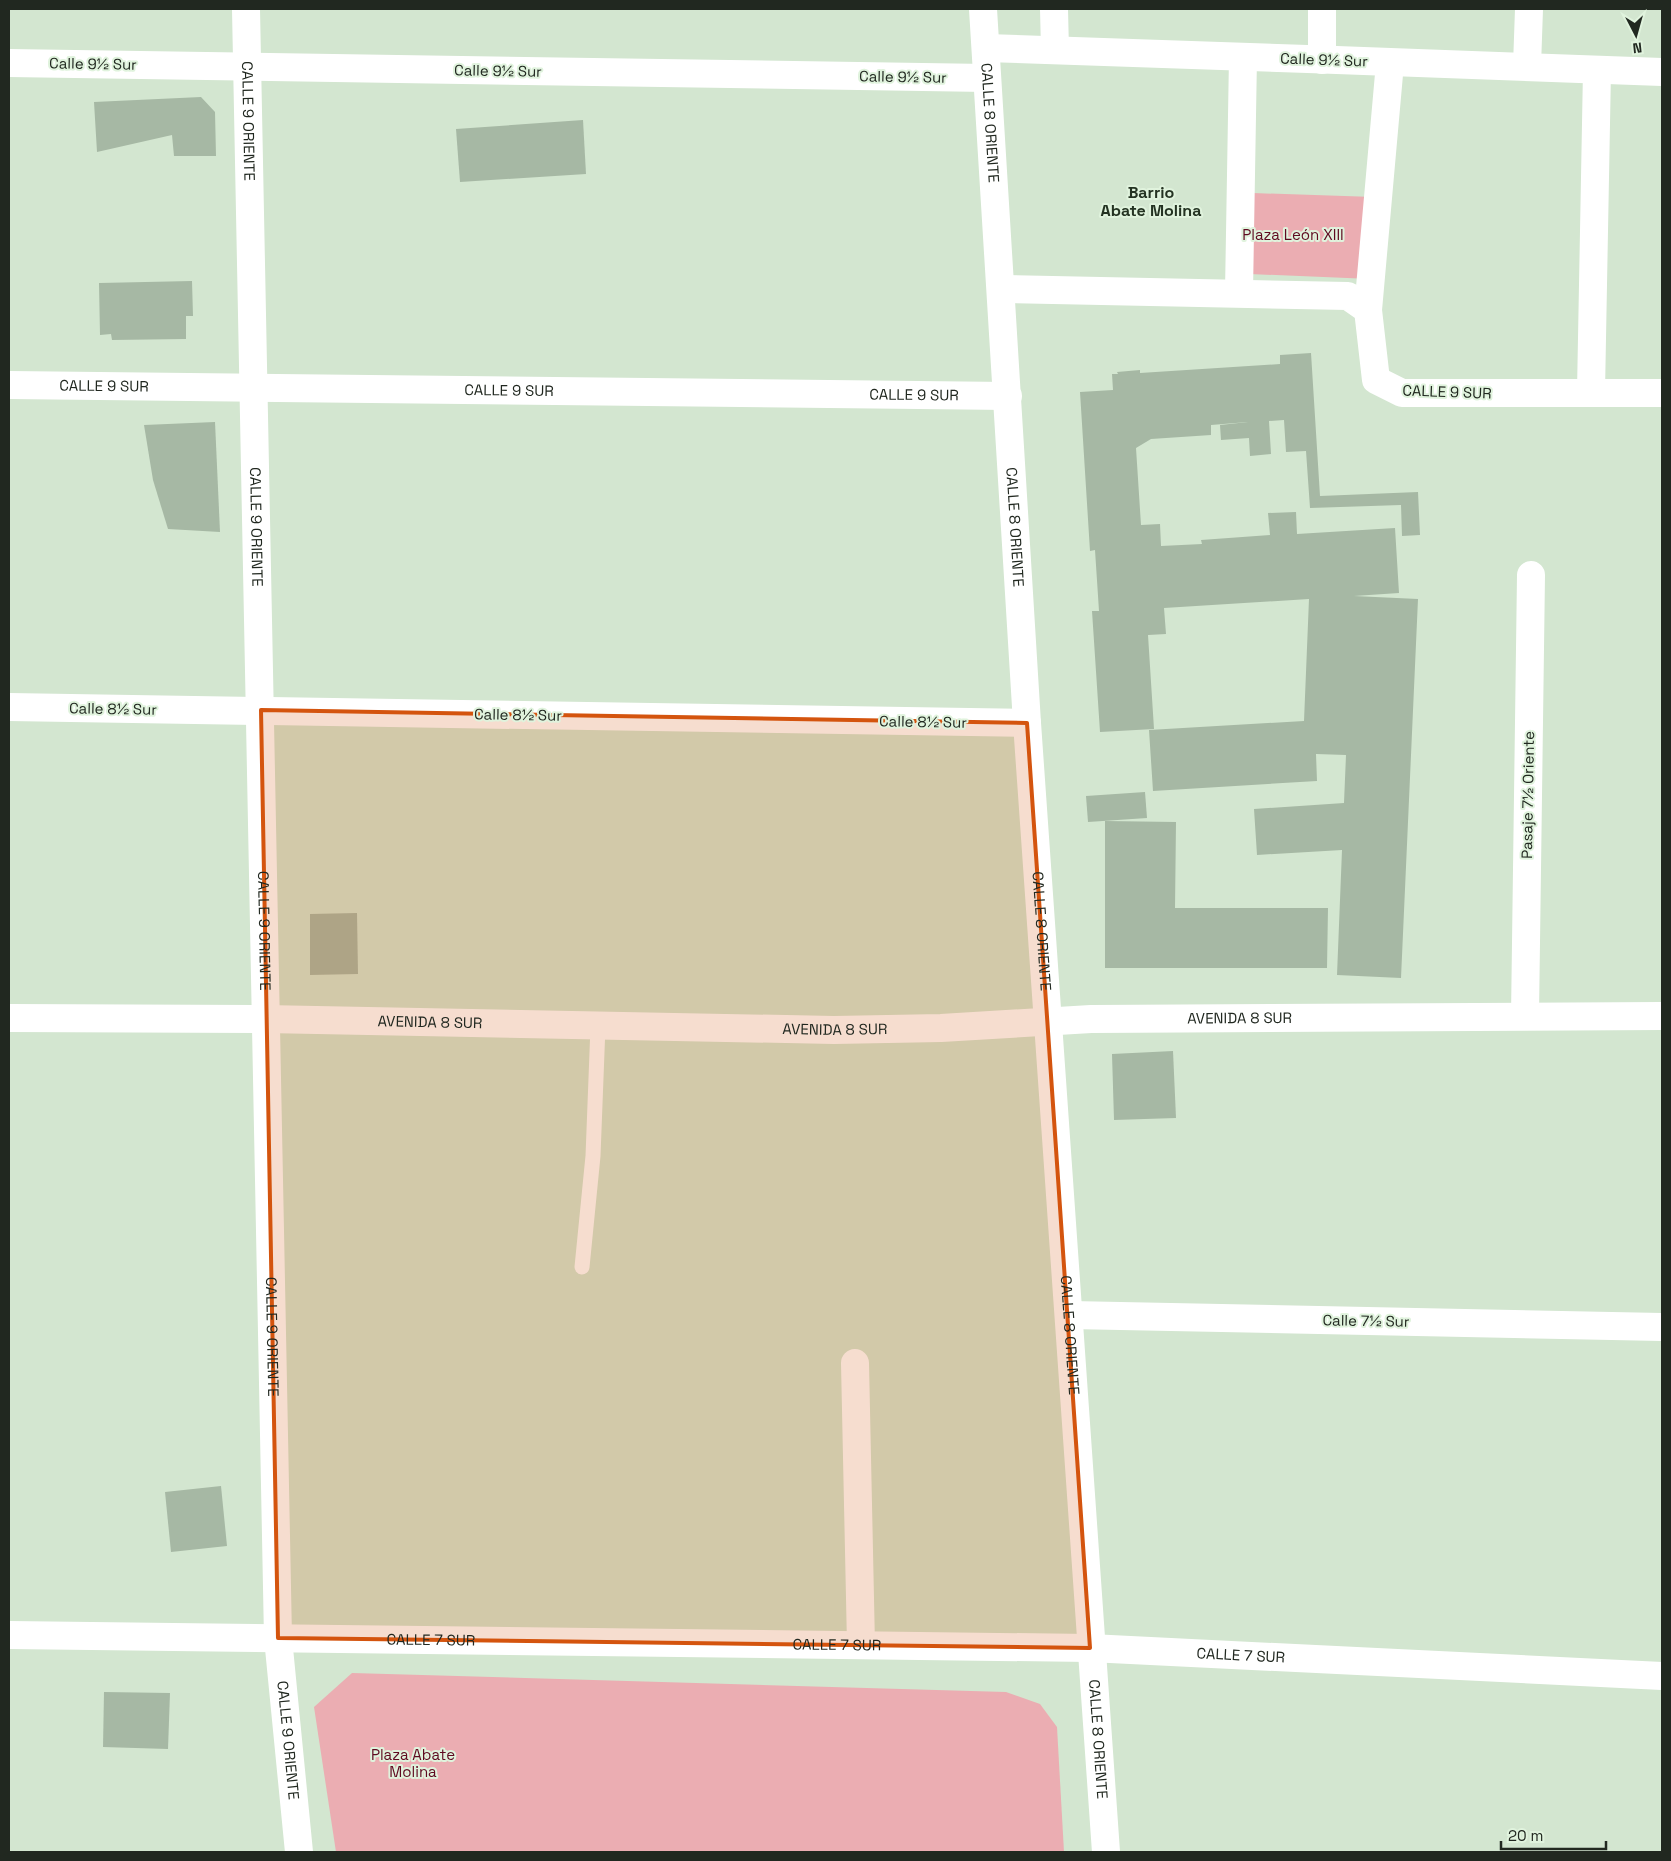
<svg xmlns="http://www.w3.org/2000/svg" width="1671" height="1861" font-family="'Space Grotesk',sans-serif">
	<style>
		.green { fill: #ebadb2 }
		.building { fill: #a6b8a4 }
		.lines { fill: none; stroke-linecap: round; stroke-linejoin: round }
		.lane { stroke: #fff; stroke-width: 15 }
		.street { stroke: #fff; stroke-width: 28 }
		.marked { fill: #d4540e; fill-opacity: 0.2; stroke: #d4540e; stroke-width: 4; stroke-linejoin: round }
		.labels { text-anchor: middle; stroke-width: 4; stroke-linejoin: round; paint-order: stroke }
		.street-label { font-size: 15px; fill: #212820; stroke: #e0f3dd }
		.park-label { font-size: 15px; fill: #5f0a20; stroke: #e0f3dd }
		.neighbourhood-label { font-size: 16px; font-weight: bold; fill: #243322; stroke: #e0f3dd }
	</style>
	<rect width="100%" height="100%" fill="#d3e6d0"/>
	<g class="green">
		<polygon points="1253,193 1374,197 1371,279 1249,274"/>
		<polygon points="352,1673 1006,1692 1040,1704 1057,1727 1064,1852 336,1852 314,1707"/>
	</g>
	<g class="building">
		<polygon points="201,97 215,112 216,156 174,156 172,135 97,152 94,102"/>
		<polygon points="583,120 586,174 460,182 456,129"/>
		<polygon points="192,281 193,316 186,316 186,339 112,340 111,334 100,335 99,283"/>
		<polygon points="1311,353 1320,496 1418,492 1420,535 1402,536 1401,505 1310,508 1306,451 1286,452 1284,420 1269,421 1271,454 1250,456 1249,438 1221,440 1220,425 1248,422 1211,425 1211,435 1151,439 1136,448 1141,525 1160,524 1161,546 1202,544 1201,540 1270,535 1268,513 1296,512 1297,534 1395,528 1399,593 1354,596 1418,599 1401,978 1337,975 1342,850 1257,855 1254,809 1344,803 1346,755 1316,754 1317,781 1153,791 1149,730 1304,721 1309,599 1164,608 1166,634 1148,635 1154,729 1100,732 1092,611 1099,611 1095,550 1090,551 1080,392 1113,390 1112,374 1118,374 1117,372 1140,370 1140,373 1280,364 1280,355"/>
		<polygon points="215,422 220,532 168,529 153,480 144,425"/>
		<polygon points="1145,792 1147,818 1088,822 1086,796"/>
		<polygon points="1105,821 1176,822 1175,908 1328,908 1327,968 1105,968"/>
		<polygon points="357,913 358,974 310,975 310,914"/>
		<polygon points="1173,1051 1176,1118 1114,1120 1112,1054"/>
		<polygon points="221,1486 227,1546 171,1552 165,1492"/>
		<polygon points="104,1692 170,1693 168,1749 103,1747"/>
	</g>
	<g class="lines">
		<polyline class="lane" points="582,1267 593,1156 598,1026"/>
		<g class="street">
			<path id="s1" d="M 246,9 L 278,1638 L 299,1852"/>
			<path id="s2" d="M 983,9 L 1027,723 L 1106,1852"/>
			<polyline points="1054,9 1055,50"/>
			<path d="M 986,48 C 1211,55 1437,64 1662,72"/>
			<polyline points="1322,60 1322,9"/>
			<polyline points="9,63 987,78"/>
			<polyline points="1527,66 1529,9"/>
			<polyline points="1001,289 1348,296 1368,310 1376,380 1402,393 1662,393"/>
			<polyline points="1239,292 1243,57"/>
			<polyline points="1368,310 1390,63"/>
			<path id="s3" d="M 9,385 L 1008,396"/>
			<polyline points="1591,392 1597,70"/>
			<polyline points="9,707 1027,723"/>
			<polyline points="1525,1016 1531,575"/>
			<path id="s4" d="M 9,1018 L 265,1019 L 834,1030 L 941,1028 L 1091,1019 L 1662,1016"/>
			<polyline points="1070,1315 1662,1327"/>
			<polyline points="855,1363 861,1645"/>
			<path id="s5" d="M 9,1635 L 1090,1648 L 1662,1676"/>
		</g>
	</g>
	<path class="marked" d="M 261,710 L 1027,723 L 1090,1648 L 278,1638 Z"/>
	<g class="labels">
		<g class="street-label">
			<text transform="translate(1324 60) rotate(2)" y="5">Calle 9½ Sur</text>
			<text transform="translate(93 64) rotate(1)" y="5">Calle 9½ Sur</text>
			<text transform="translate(498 71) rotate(1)" y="5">Calle 9½ Sur</text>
			<text transform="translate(903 77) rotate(1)" y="5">Calle 9½ Sur</text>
			<text dy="5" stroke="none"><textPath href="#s1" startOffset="112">CALLE 9 ORIENTE</textPath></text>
			<text dy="5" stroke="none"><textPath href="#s2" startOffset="114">CALLE 8 ORIENTE</textPath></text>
			<text dy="5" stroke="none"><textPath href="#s3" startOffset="95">CALLE 9 SUR</textPath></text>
			<text dy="5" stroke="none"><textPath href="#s3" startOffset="500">CALLE 9 SUR</textPath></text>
			<text transform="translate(1447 392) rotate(2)" y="5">CALLE 9 SUR</text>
			<text dy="5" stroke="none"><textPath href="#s3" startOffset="905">CALLE 9 SUR</textPath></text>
			<text dy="5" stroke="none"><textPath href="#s1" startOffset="518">CALLE 9 ORIENTE</textPath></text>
			<text dy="5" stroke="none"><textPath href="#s2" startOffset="519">CALLE 8 ORIENTE</textPath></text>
			<text transform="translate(113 709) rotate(1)" y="5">Calle 8½ Sur</text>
			<text transform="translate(518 715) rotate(1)" y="5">Calle 8½ Sur</text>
			<text transform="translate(923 722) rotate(1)" y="5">Calle 8½ Sur</text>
			<text transform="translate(1528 795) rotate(-89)" y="5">Pasaje 7½ Oriente</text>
			<text dy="5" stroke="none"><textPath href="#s1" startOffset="922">CALLE 9 ORIENTE</textPath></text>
			<text dy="5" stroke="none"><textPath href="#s2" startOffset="924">CALLE 8 ORIENTE</textPath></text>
			<text dy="5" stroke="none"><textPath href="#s4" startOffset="1231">AVENIDA 8 SUR</textPath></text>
			<text dy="5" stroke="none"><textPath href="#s4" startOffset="421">AVENIDA 8 SUR</textPath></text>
			<text dy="5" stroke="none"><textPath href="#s4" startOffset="826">AVENIDA 8 SUR</textPath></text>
			<text transform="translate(1366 1321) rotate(1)" y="5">Calle 7½ Sur</text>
			<text dy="5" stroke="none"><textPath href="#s2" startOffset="1329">CALLE 8 ORIENTE</textPath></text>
			<text dy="5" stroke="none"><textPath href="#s1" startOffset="1328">CALLE 9 ORIENTE</textPath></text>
			<text dy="5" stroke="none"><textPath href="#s5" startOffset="422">CALLE 7 SUR</textPath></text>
			<text dy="5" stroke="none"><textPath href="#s5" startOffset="828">CALLE 7 SUR</textPath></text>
			<text dy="5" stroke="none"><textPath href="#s5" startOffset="1232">CALLE 7 SUR</textPath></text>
			<text dy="5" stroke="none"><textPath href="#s2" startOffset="1734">CALLE 8 ORIENTE</textPath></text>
			<text dy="5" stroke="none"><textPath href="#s1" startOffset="1732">CALLE 9 ORIENTE</textPath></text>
		</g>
		<g class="park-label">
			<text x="1293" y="240">Plaza León XIII</text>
			<text x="413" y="1760">Plaza Abate<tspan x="413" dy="17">Molina</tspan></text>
		</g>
		<g class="neighbourhood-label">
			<text x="1151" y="198">Barrio<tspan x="1151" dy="18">Abate Molina</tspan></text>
		</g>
	</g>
	<rect width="1671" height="1861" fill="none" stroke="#212820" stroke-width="20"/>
	<g transform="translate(1636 35) rotate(174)" stroke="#e0f3dd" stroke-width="4" paint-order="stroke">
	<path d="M0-4L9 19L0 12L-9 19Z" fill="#212820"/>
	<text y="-8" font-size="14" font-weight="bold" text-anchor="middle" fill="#212820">N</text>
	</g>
	<path d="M1501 1841v8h105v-8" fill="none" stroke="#212820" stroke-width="2.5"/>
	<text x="1508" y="1841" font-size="15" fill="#212820" stroke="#e0f3dd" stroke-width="4" paint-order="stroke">20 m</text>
</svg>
